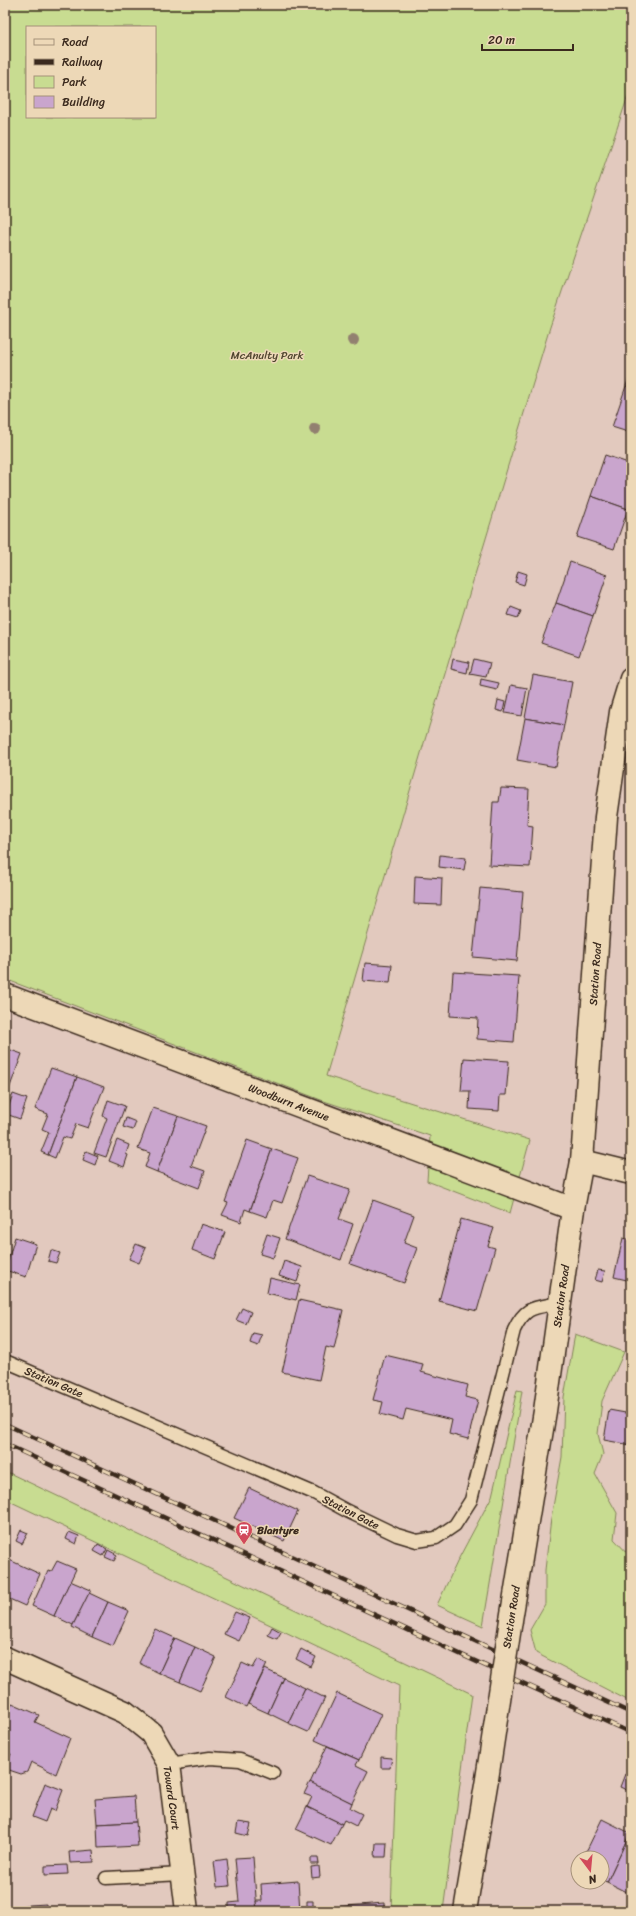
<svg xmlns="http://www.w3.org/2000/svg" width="636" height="1916" font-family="Sriracha,sans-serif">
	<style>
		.green { fill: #c8dc91; stroke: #828358; fill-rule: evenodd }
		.building { fill: #c9a5cd; stroke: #3b2a1e }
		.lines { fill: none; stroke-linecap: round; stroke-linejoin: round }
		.lane-casing { stroke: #3b2a1e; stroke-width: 15 }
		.street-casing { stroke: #3b2a1e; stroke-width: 25 }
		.secondary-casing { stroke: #3b2a1e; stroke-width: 25 }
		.lane { stroke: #edd8b7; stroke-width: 12 }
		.street { stroke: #edd8b7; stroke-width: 22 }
		.secondary { stroke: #edd8b7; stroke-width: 22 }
		.rail-casing { stroke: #3b2a1e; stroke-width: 4.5 }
		.rail { stroke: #edd8b7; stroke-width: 3; stroke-dasharray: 9; stroke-linecap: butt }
		.secondary-bridge-casing { stroke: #3b2a1e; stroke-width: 25; stroke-linecap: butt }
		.secondary-bridge { stroke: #edd8b7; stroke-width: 22 }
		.tree { fill: #92806f }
		.labels { text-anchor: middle; stroke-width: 3; stroke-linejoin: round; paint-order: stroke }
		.park-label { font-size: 11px; fill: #50452f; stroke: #edd8b7 }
		.street-label { font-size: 11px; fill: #3b2a1e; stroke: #edd8b7 }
		.poi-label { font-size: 11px; font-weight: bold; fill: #3b2a1e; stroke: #edd8b7; text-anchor: start }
	</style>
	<rect width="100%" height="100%" fill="#e2c9be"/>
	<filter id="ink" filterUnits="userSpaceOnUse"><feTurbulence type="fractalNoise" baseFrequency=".025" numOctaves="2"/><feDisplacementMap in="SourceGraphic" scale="8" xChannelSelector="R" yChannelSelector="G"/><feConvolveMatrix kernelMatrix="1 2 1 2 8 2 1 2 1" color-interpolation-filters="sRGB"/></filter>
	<g filter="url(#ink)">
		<g class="green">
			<path d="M 5,5 L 631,5 L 631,87 L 550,327 L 424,743 L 326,1076 L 530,1140 L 510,1213 L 427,1181 L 430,1136 L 321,1100 L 5,979 ZM 27,27 L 155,27 L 155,117 L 27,117 Z"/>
			<polygon points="575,1334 624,1352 602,1401 598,1434 603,1454 595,1474 617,1513 614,1539 631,1557 631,1702 536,1653 530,1630 545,1604 545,1570 551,1518 562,1457 564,1397"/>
			<polygon points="517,1390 522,1391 483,1626 437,1605 459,1558 492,1496"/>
			<polygon points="5,1471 472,1694 443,1911 391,1911 399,1686 5,1499"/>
		</g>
		<g class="building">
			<polygon points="631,372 631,388 626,386"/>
			<polygon points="626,386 631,388 631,433 612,427"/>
			<polygon points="605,455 631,464 631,501 628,509 591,496"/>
			<polygon points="591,496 628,509 614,549 577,537"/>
			<polygon points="570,562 607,575 593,616 556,603"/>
			<polygon points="518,571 527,574 524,585 515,582"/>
			<polygon points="556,603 593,616 579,656 541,643"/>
			<polygon points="511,607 521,611 518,618 508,615"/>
			<polygon points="453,659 469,662 467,673 451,669"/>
			<polygon points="474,659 490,663 486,677 470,674"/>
			<polygon points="533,675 572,682 564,725 525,718"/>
			<polygon points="481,679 499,683 497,690 480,686"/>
			<polygon points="511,685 527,688 522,716 505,713"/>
			<polygon points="498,700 505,702 503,712 496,710"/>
			<polygon points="525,718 564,725 556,767 517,760"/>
			<polygon points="501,788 529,789 527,825 533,826 530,867 489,865 493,802 499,802"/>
			<polygon points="440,855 466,858 464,870 439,867"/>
			<polygon points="415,876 442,878 441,905 414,904"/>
			<polygon points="480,888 523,892 517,961 473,957"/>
			<polygon points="365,963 392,965 390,983 363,981"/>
			<polygon points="453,972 519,976 514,1042 477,1039 478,1018 450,1016"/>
			<polygon points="5,1048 22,1054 5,1100"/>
			<polygon points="464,1058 509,1061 506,1095 500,1095 499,1111 469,1109 470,1091 461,1091"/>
			<polygon points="51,1068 77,1077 48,1155 41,1152 49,1132 42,1129 48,1114 35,1109"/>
			<polygon points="77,1077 104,1087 88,1128 76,1124 70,1139 63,1137 55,1158 48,1155"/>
			<polygon points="13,1094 27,1099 20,1119 6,1114"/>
			<polygon points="108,1100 125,1106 106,1157 94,1153 107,1118 103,1116"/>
			<polygon points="153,1108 178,1116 157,1172 145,1167 150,1153 138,1149"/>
			<polygon points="178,1116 206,1126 191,1166 205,1171 199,1188 157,1172"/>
			<polygon points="126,1118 136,1122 133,1130 123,1127"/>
			<polygon points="117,1140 129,1145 126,1154 128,1155 124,1167 109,1161"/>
			<polygon points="247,1140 272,1149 250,1211 245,1209 241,1222 222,1215 228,1203 225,1202"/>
			<polygon points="272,1149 298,1158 282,1203 273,1200 267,1217 250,1211"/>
			<polygon points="86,1151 98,1156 95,1165 83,1160"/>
			<polygon points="307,1176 350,1190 339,1219 353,1224 341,1260 285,1239"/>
			<polygon points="373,1200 414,1215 404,1243 417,1248 404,1283 350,1264"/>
			<polygon points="461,1219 494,1228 488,1246 495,1248 477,1311 439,1301"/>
			<polygon points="201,1224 225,1232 215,1259 192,1250"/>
			<polygon points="267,1234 280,1238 273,1258 260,1254"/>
			<polygon points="15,1237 36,1244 26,1277 5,1270"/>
			<polygon points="623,1238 631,1240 631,1281 614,1277"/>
			<polygon points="136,1244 146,1248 139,1263 129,1259"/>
			<polygon points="51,1250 60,1253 56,1263 48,1261"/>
			<polygon points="284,1261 302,1267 297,1282 279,1276"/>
			<polygon points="598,1270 605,1271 602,1282 595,1280"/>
			<polygon points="270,1278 300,1285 296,1300 267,1293"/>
			<polygon points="299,1300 343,1310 334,1349 326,1347 319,1380 282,1372"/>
			<polygon points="242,1308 251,1312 246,1324 236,1320"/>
			<polygon points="253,1333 262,1335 258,1346 250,1343"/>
			<polygon points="385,1355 423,1364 421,1372 468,1385 465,1397 478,1400 468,1439 449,1434 452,1420 406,1409 403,1420 380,1414 383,1402 373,1400"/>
			<polygon points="609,1410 631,1414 631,1445 604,1440"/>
			<polygon points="249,1488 298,1511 284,1541 234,1518"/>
			<polygon points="21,1530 28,1533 22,1544 16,1541"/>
			<polygon points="69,1532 79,1536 76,1544 66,1539"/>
			<polygon points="98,1544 107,1549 103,1556 94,1551"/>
			<polygon points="108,1550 117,1555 114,1561 105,1557"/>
			<polygon points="5,1558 40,1574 25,1606 5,1597"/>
			<polygon points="57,1561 76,1569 54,1616 32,1606 48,1571 51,1572"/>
			<polygon points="70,1581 91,1590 73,1625 54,1616"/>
			<polygon points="89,1593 108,1602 92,1637 72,1627"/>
			<polygon points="108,1602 129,1611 113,1646 92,1637"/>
			<polygon points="235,1612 250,1618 239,1641 224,1634"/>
			<polygon points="272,1627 281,1632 277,1639 268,1635"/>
			<polygon points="155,1629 175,1638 159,1673 139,1663"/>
			<polygon points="175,1638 195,1647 180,1682 159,1673"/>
			<polygon points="195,1647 216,1657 200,1691 180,1682"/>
			<polygon points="301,1649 316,1657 311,1667 296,1659"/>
			<polygon points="258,1659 267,1664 246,1707 226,1697 242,1663 253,1668"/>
			<polygon points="265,1669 284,1678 268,1713 248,1704"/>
			<polygon points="284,1678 305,1688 288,1723 268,1713"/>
			<polygon points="305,1688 325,1698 308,1732 288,1723"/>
			<polygon points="337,1693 381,1714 359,1760 315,1740"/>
			<polygon points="12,1703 39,1715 35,1722 70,1738 56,1774 31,1762 27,1772 21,1774 9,1770 7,1763 11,1754 5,1751 5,1722"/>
			<polygon points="327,1746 359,1760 356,1765 368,1771 352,1803 310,1783"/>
			<polygon points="381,1757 392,1758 390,1768 381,1768"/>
			<polygon points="625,1774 631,1776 631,1792 620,1787"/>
			<polygon points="310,1782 352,1803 350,1808 362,1814 356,1826 344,1820 342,1824 307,1807 312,1797 304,1794"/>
			<polygon points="45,1783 63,1790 55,1811 50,1809 45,1822 32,1817"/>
			<polygon points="134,1796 136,1822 97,1824 95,1799"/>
			<polygon points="307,1807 342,1824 331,1845 296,1829"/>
			<polygon points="602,1819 630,1833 607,1882 602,1880 602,1858 583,1858"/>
			<polygon points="136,1822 138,1846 98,1848 97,1824"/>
			<polygon points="238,1822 251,1824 248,1836 236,1833"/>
			<polygon points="630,1833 631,1833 631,1894 607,1882"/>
			<polygon points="376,1843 387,1843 386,1857 375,1857"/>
			<polygon points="93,1850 94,1862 70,1863 69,1852"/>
			<polygon points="253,1857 257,1911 229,1911 229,1903 239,1902 235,1858"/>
			<polygon points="311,1858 318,1858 319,1864 311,1864"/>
			<polygon points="227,1859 230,1886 217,1887 214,1861"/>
			<polygon points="67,1865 68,1874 45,1875 45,1866"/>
			<polygon points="319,1866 320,1877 312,1878 311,1867"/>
			<polygon points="298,1881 300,1911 257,1911 256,1901 262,1901 261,1884"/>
			<polygon points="307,1901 313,1901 313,1909 307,1910"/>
			<polygon points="384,1903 384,1911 321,1911 321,1908"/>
			<polygon points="46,1904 46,1911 16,1911 15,1906"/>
		</g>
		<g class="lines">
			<defs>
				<g id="lane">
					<path d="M 5,1361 L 314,1493 L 347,1511 L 397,1535 L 417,1541 L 436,1538 L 455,1525 L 471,1500 L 514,1330 C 526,1305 535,1308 560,1303"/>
					<polyline points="169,1764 210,1758 240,1760 273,1773"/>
					<polyline points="106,1878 182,1874"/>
				</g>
				<g id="street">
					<polyline points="5,995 573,1209"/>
					<polyline points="5,1658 125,1712 151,1733 169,1764 187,1911"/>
				</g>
				<g id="secondary">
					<polyline points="582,1161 631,1173"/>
					<polyline points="511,1620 545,1411 573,1209 582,1161 606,817 621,712 631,679"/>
					<polyline points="465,1911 487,1779"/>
				</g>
			</defs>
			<use href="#lane" class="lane-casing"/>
			<use href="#street" class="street-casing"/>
			<use href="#secondary" class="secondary-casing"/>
			<use href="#lane" class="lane"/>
			<use href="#street" class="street"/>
			<use href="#secondary" class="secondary"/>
			<defs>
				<g id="rail">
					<polyline points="5,1424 631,1713"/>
					<polyline points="5,1444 631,1733"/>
				</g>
			</defs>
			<use href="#rail" class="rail-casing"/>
			<use href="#rail" class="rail"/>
			<defs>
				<polyline id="secondary-bridge" points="487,1779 511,1620"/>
			</defs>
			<use href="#secondary-bridge" class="secondary-bridge-casing"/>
			<use href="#secondary-bridge" class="secondary-bridge"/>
		</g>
		<g class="tree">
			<circle cx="353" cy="340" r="6"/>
			<circle cx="315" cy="429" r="6"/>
		</g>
	</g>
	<defs>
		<symbol id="station-pin" viewBox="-11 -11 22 30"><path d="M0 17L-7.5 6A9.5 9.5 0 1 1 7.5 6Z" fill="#d1495b" stroke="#edd8b7"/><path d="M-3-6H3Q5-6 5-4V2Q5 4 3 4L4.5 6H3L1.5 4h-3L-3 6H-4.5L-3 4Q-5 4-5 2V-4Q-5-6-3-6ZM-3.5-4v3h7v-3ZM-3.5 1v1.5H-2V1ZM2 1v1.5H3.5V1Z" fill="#fff"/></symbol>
	</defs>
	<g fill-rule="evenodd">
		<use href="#station-pin" x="234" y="1520" width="20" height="27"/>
	</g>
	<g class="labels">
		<g class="park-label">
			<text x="267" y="359">McAnulty Park</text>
		</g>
		<g class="street-label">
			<text transform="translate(595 974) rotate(-86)" y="4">Station Road</text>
			<text transform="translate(289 1102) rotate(21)" y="4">Woodburn Avenue</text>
			<text transform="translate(561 1296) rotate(-82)" y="4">Station Road</text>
			<text transform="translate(54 1382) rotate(23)" y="4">Station Gate</text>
			<text transform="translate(351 1512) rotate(27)" y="4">Station Gate</text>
			<text transform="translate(511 1617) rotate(-81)" y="4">Station Road</text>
			<text transform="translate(172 1798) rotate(82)" y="4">Toward Court</text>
		</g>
		<g class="poi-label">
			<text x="257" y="1534">Blantyre</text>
		</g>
	</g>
	<rect width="636" height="1916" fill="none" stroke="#edd8b7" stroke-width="20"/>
	<rect x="10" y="10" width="616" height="1896" fill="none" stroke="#3b2a1e" stroke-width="1.5" filter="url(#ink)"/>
	<rect x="26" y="26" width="130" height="92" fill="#edd8b7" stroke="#a6927a"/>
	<rect x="34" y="39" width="20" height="6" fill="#edd8b7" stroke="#a6927a"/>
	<text x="62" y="46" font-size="12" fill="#3b2a1e">Road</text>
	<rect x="34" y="59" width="20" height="6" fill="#3b2a1e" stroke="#a6927a"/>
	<text x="62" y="66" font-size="12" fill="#3b2a1e">Railway</text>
	<rect x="34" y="76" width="20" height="12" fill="#c8dc91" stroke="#a6927a"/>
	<text x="62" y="86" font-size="12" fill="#3b2a1e">Park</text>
	<rect x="34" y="96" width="20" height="12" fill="#c9a5cd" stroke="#a6927a"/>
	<text x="62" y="106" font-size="12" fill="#3b2a1e">Building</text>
	<g transform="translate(590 1870) rotate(164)"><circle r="19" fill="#edd8b7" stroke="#a6927a"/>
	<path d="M0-3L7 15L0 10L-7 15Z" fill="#d1495b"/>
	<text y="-6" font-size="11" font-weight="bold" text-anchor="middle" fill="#3b2a1e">N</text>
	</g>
	<path d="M482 44v6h91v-6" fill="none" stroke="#3b2a1e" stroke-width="2"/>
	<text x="488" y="44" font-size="12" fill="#3b2a1e" stroke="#edd8b7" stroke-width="3" paint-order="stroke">20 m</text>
</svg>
